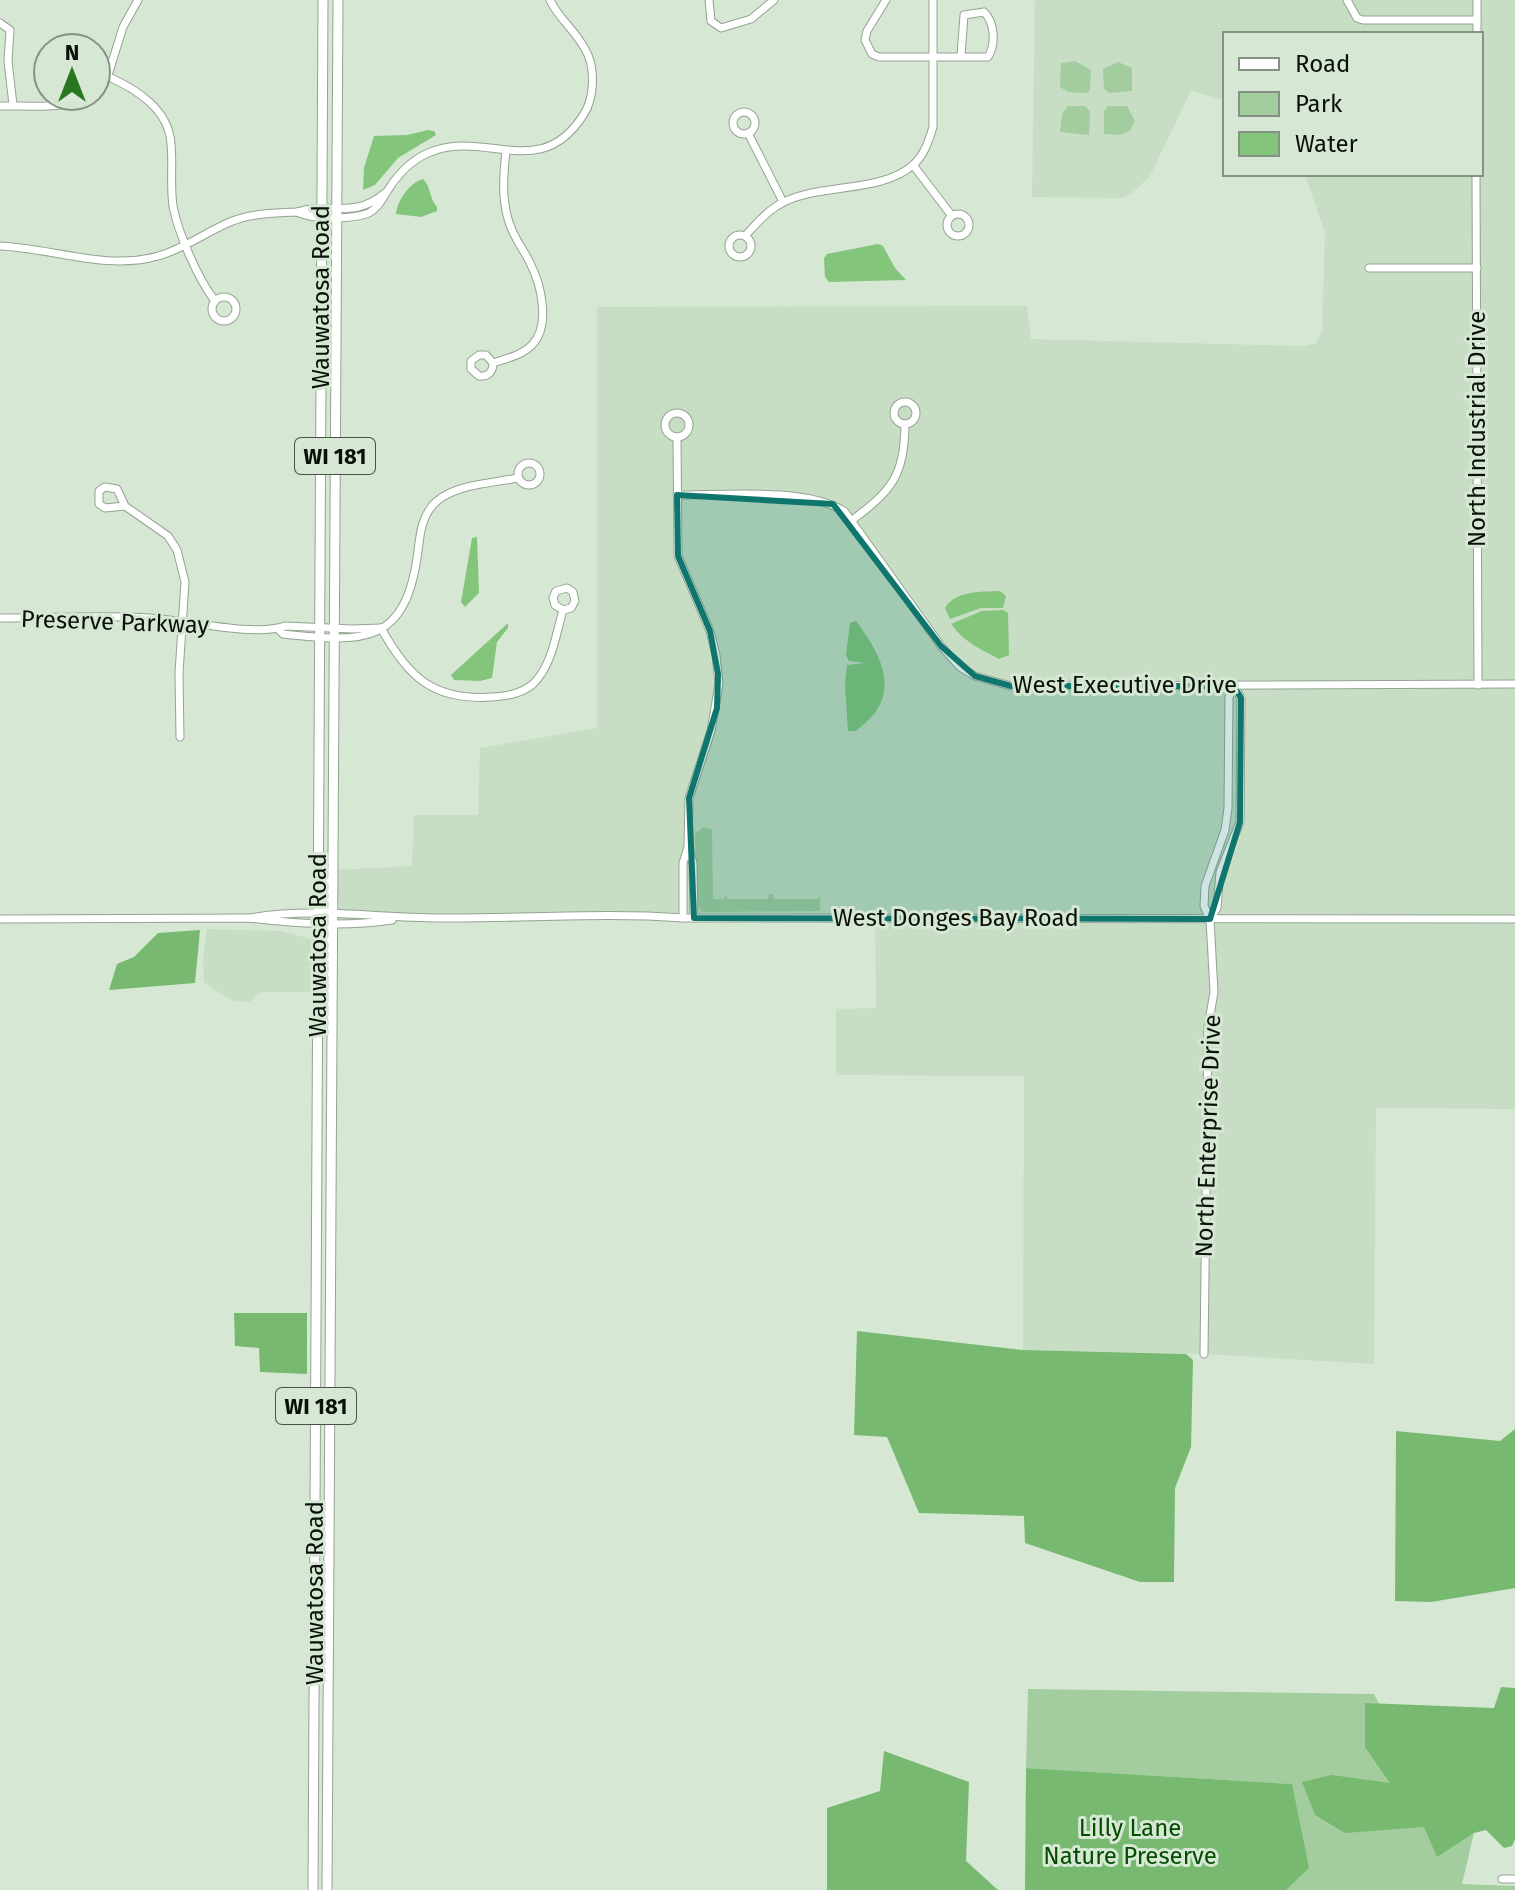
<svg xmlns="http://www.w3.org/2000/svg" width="1515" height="1890" font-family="'Fira Sans',sans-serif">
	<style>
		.built { fill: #c7dec4 }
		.green { fill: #a3cd9e }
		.forest { fill: #77b970 }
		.water { fill: #83c57b }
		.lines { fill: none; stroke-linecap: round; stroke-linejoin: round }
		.minor-casing { stroke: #93a491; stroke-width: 9 }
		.major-casing { stroke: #93a491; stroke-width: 11 }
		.minor { stroke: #fff; stroke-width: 7 }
		.major { stroke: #fff; stroke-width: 9 }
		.marked { fill: #0f766e; fill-opacity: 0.2; stroke: #0f766e; stroke-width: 6; stroke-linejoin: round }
		.labels { text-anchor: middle; stroke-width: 6; stroke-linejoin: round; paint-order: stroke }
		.shield { fill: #d6e8d3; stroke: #475146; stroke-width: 2 }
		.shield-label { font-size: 22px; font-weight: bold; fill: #0a100a }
		.street-label { font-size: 24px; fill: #0a100a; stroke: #d6e8d3 }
		.park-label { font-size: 24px; fill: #034c00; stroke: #d6e8d3 }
	</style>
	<rect width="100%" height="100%" fill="#d6e8d3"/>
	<g class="built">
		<polygon points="1035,0 1347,0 1357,16 1353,0 1515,0 1515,1109 1376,1108 1374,1364 1204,1354 1023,1350 1024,1076 836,1075 836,1009 876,1008 875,919 398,918 334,923 334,870 412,866 414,815 478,815 480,748 597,728 597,307 1027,306 1031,339 1304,346 1316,343 1322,331 1325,233 1305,174 1481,174 1481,34 1225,34 1225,100 1191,91 1150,176 1130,195 1121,198 1032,197"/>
		<polygon points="207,929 281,931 312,939 312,992 261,992 249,1002 232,1001 204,982 203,959"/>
	</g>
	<g class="green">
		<polygon points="1075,61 1091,70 1090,90 1087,93 1068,92 1060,87 1061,63"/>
		<polygon points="1118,62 1132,68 1132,91 1109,93 1104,89 1103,69"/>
		<polygon points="1068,106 1085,106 1090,111 1089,135 1060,132 1062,114"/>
		<polygon points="1108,106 1127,106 1135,121 1130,131 1119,135 1104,134 1104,111"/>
		<polygon points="704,827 712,830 713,899 724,899 725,894 728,899 768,899 769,894 773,894 774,899 818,899 820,895 820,911 702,912 697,903 695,838 695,833"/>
		<polygon points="1028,1689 1374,1694 1379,1704 1365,1703 1391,1784 1332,1775 1462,1795 1463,1840 1474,1833 1462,1884 1515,1886 1515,1890 1025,1890 1292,1784 1026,1768"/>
	</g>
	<g class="forest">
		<polygon points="200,930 195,983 109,990 117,964 134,957 158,933"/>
		<polygon points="234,1313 307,1313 307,1374 260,1372 259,1348 235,1346"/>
		<polygon points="857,1331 1023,1350 1186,1354 1193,1360 1191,1447 1175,1488 1174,1582 1140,1582 1025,1543 1024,1516 919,1513 887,1437 854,1435"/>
		<polygon points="1515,1429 1515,1588 1431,1602 1395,1601 1396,1431 1500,1441"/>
		<polygon points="1501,1687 1515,1688 1515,1839 1512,1846 1504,1848 1486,1830 1474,1833 1437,1857 1424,1827 1345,1833 1315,1815 1302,1782 1332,1775 1390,1783 1365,1747 1365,1703 1494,1708"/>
		<polygon points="884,1751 969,1782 966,1861 998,1890 827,1890 827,1808 880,1791"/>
		<polygon points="1026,1768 1292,1784 1309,1868 1286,1890 1025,1890"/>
	</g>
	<g class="water">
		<polygon points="428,130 434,131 436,135 398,158 375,185 363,190 364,168 374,136 407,135"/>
		<path d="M 423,179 C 431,186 429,198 437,207 L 437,211 L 421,217 L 396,214 C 397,201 409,183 423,179 Z"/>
		<polygon points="878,244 883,246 895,268 906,280 829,282 825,277 824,258 827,254"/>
		<polygon points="477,537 479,593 465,607 461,602 472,538"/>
		<path d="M 1000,591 L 1006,596 L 1003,608 L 981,608 L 950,619 L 945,608 C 956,590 981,592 1000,591 Z"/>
		<path d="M 1003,610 L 1008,613 L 1009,655 L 999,659 C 980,649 964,642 951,624 L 982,611 Z"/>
		<path d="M 856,621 C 874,645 896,679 878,708 C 873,717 864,724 856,731 L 848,731 L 845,685 L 847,665 L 865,663 L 849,661 L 846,655 L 850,623 Z"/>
		<polygon points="508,623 508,628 497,642 492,678 480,681 454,680 451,675"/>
	</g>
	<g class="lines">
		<defs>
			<g id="minor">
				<polyline points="709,0 711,21 721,28 751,19 774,0"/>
				<path d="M 886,0 L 867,31 L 865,40 L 872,54 L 879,57 L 988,57 C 996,44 995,23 984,12 L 964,15 L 961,56"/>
				<polyline points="1347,0 1357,18 1363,20 1477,20"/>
				<polyline points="0,23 10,30 8,61 13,105"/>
				<polyline points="1477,34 1477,0"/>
				<path d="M 107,76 C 136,89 169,109 171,144 C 173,165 170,185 173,206 C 178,233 198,279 215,301"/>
				<polyline points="96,90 109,72 123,27 138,0"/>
				<path d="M 0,106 C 26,105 66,111 88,96"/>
				<circle cx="744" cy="123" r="11"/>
				<polyline points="748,133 783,202"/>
				<polyline points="913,165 952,216"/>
				<polyline points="1476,174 1478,685"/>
				<path d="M 385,193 C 353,220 331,201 297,212 C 311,218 324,218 339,218 C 349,217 360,217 369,213 C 379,207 382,199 388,190 C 398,174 410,161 428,153 C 486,128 540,184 584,114 C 594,98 595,72 588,55 C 579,33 559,20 550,0"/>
				<circle cx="958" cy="225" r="11"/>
				<circle cx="740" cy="246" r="11"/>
				<path d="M 745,236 C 756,224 768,210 782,203 C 819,183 882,193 913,165 C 924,156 929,140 933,127 L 933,0"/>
				<path d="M 0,246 C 52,248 107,271 158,256 C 184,249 206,232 230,222 C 251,213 275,213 297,212"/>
				<polyline points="1369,268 1477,268"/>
				<circle cx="224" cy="309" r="12"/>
				<path d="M 493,363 L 486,355 L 479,355 L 471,361 L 471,369 L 479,376 C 488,377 493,372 493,363 C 506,359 522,355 532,345 C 551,325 541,284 530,263 C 525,252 517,242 512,230 C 501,205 503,178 506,151"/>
				<circle cx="905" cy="413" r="11"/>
				<circle cx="677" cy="425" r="12"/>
				<polyline points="677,437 678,556 710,631 716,655 719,684 711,731 689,798 688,847 683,863 683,918"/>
				<circle cx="529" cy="474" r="11"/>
				<path d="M 677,495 C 723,495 808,487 845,512 L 941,646 L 960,667 L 975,676 L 1011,686 L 1515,684"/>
				<polyline points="125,506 105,508 99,504 99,491 105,487 117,489 125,506 168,536 177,550 185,582 179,673 180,737"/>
				<path d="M 851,521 C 892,490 904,477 905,424"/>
				<path d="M 0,618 C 50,618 100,615 150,618 C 185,620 255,637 285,626 L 352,629 L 381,628"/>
				<path d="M 381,628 C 408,677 433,701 492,697 C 507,696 521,694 533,684 C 552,666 556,634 563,610 L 571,608 L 575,601 L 573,592 L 567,588 L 556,591 L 553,598 L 555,605 L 563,610"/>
				<path d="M 278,629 L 283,634 C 365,643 406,645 418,551 C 420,533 422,514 437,501 C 457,484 493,483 518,478"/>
				<polyline points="689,849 693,863 694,918"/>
				<path d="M 250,918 C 313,907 375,918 439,918 C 520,919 602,912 683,918 L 1515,919"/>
				<path d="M 0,919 L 250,918 C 296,924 346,927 392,920"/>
				<polyline points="1210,919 1217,908 1220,872 1240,822 1241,698 1234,686"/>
				<polyline points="1204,1354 1208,1027 1214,992 1210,919 1204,906 1205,886 1225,830 1228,808 1229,697 1234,686"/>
				<polyline points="1502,1879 1515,1879"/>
			</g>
			<g id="major">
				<path d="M 320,859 C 331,877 319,899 328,918"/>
				<path d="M 318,912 C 333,926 326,951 328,970"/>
				<polyline points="313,1890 323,0"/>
				<polyline points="327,1890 338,0"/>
			</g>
		</defs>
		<use href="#minor" class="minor-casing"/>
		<use href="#major" class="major-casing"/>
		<use href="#minor" class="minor"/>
		<use href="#major" class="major"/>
	</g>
	<path class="marked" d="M 677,495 L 833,504 L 941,646 L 975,676 L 1011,686 L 1234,686 L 1241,698 L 1240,822 L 1210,919 L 694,918 L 689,798 L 717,708 L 718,674 L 710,631 L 678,556 Z"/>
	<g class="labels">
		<g class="shield">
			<rect x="295" y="438" width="80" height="36" rx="6"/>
			<rect x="276" y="1388" width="80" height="36" rx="6"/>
		</g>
		<g class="shield-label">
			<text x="335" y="464">WI 181</text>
			<text x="316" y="1414">WI 181</text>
		</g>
		<g class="street-label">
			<text transform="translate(321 297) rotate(-90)" y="8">Wauwatosa Road</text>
			<text transform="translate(1477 429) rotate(-90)" y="8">North Industrial Drive</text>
			<text transform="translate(115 622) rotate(2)" y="8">Preserve Parkway</text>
			<text x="1125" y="693">West Executive Drive</text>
			<text x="956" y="926">West Donges Bay Road</text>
			<text transform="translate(318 945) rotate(-90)" y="8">Wauwatosa Road</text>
			<text transform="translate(1208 1136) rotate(-88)" y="8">North Enterprise Drive</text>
			<text transform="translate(315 1593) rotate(-90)" y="8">Wauwatosa Road</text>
		</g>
		<g class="park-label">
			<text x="1130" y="1836">Lilly Lane<tspan x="1130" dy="28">Nature Preserve</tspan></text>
		</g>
	</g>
	<rect x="1223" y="32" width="260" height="144" fill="#d6e8d3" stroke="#849283" stroke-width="2"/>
	<rect x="1239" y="58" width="40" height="12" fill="#ffffff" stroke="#849283" stroke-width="2"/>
	<text x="1295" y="72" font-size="24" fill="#0a100a">Road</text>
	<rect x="1239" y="92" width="40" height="24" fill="#a3cd9e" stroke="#849283" stroke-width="2"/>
	<text x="1295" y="112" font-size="24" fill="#0a100a">Park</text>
	<rect x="1239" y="132" width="40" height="24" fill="#83c57b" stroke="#849283" stroke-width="2"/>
	<text x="1295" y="152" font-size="24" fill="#0a100a">Water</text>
	<g transform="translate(72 72)"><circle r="38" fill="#d6e8d3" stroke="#849283" stroke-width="2"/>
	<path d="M0-6L14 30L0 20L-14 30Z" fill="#287821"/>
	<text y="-12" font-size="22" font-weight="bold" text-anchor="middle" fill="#0a100a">N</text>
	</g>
</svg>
